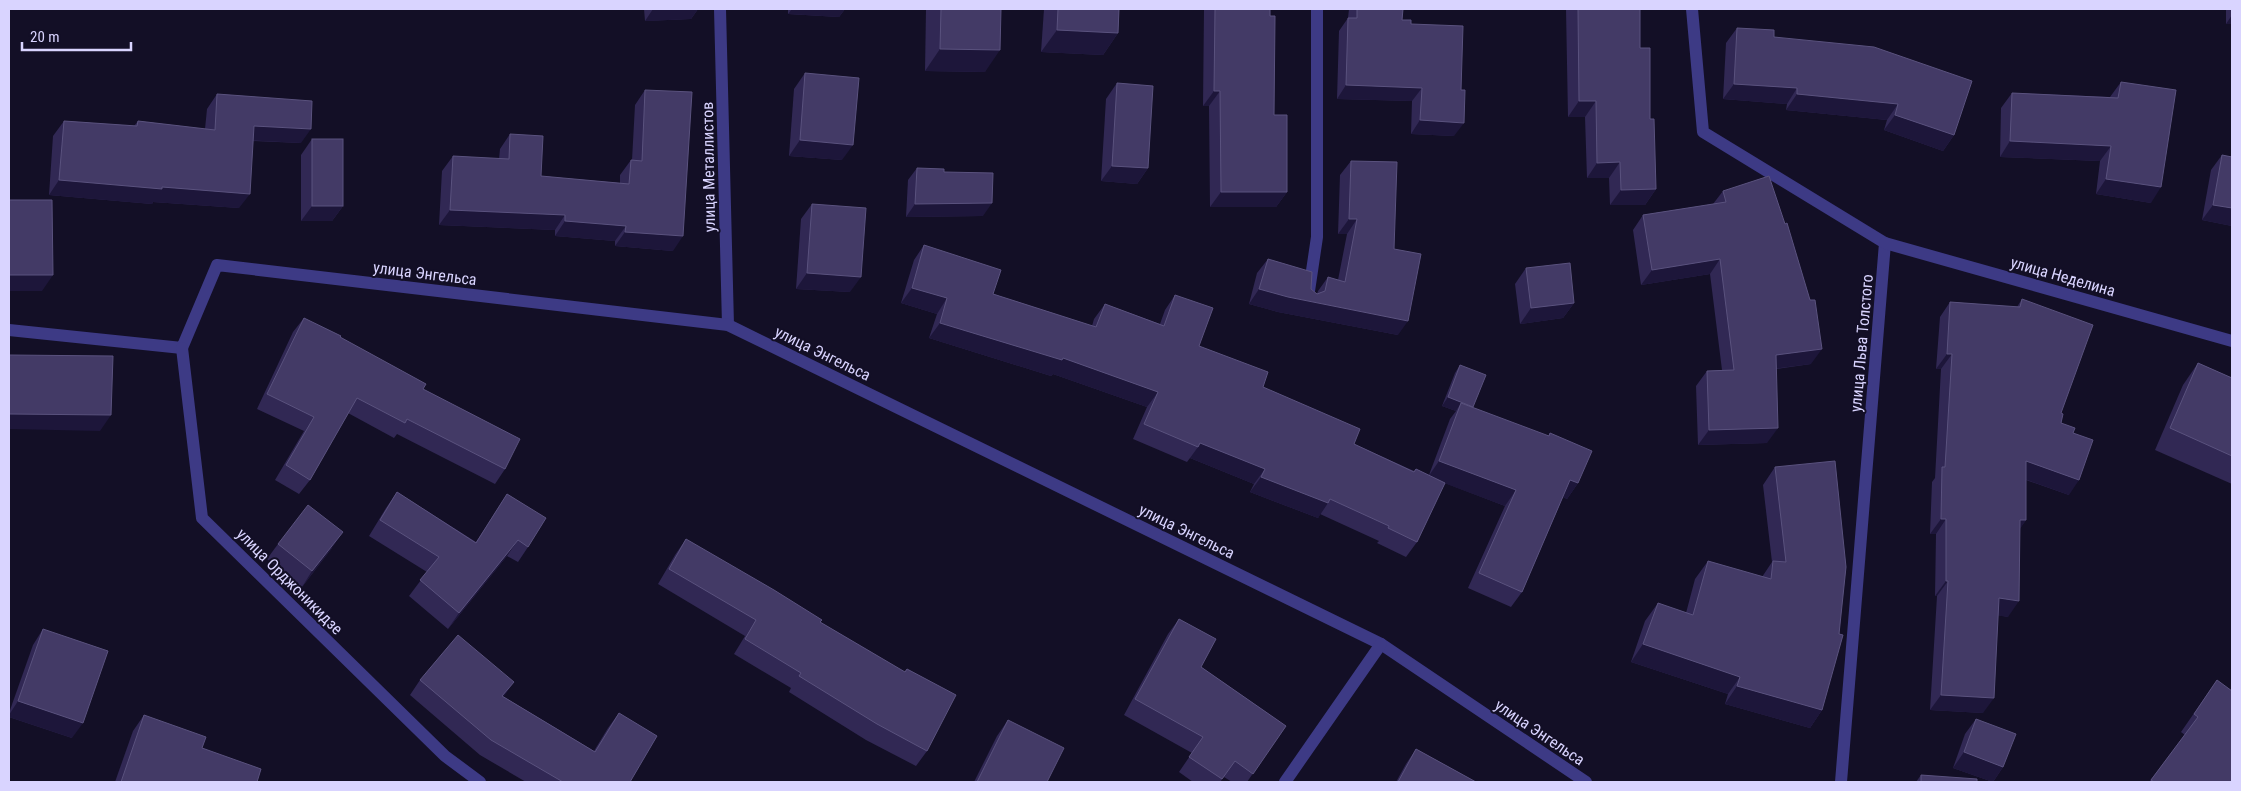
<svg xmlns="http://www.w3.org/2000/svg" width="2241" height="791" font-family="'Roboto Condensed',sans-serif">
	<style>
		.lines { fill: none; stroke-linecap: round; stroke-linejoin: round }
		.street { stroke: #3d3a85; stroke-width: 12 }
		.wall { fill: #312854 }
		.shaded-wall { fill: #1d163a }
		.building { fill: #433a66; stroke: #5a527e }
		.labels { text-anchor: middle; stroke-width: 4; stroke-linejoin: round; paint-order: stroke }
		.street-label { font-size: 16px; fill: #d9d4ff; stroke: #130f26 }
	</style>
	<rect width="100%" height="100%" fill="#130f26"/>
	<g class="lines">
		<g class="street">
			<polyline points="720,9 728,325"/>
			<polyline points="1692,9 1703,132 1885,243 1841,782"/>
			<polyline points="1885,243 2232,341"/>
			<polyline points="1309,291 1317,237 1317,9"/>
			<polyline points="9,330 182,348 217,265 728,325 1381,644 1586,782"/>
			<polyline points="182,348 202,518 445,756 480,782"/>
			<polyline points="1285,782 1381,644"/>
		</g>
	</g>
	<g class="wall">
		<polygon points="644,9 698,9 691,19 645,21"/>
		<polygon points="788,9 845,9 839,17 788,14"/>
		<polygon points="926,9 1001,9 985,72 925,71"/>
		<polygon points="1044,9 1119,9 1118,33 1103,55 1041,52"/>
		<polygon points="1204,9 1270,9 1274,115 1287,192 1276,207 1210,207 1209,106 1203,106"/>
		<polygon points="1349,9 1403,9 1402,20 1411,24 1461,90 1454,136 1411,134 1412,101 1337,99 1339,31 1348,18"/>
		<polygon points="1566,9 1640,9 1640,48 1650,119 1656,189 1645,205 1610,205 1609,178 1587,178 1585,117 1568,117"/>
		<rect x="2226" y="9" width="6" height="15"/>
		<polygon points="1737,28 1774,37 1954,135 1943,151 1884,130 1887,120 1786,110 1787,104 1723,99 1726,43"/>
		<polygon points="805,73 842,160 789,156 794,89"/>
		<polygon points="2121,82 2151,203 2096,194 2100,161 2000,157 2001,108 2012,93 2110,97"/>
		<polygon points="1117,83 1148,168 1137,184 1101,181 1106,99"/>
		<polygon points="645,90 673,251 615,246 615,241 555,236 555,230 439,225 442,171 453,156 499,159 500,149 510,134 541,176 620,183 620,175 631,160 632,160 635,105"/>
		<polygon points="217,94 301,143 253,141 239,208 153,202 152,204 49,195 53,136 64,121 134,126 138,121 205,129 207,109"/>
		<polygon points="312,139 343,206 332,221 301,221 301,155"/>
		<polygon points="2222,155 2232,157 2232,226 2202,220 2211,170"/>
		<polygon points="1351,161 1394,249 1398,335 1278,312 1249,304 1257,273 1268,259 1311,289 1317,294 1318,291 1328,277 1338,280 1347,234 1338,234 1340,175"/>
		<polygon points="917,168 944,172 983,216 906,217 908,180"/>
		<polygon points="1723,191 1811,364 1776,369 1767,443 1698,445 1696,386 1707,371 1722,370 1710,274 1641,285 1633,230 1643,215 1713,204"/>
		<polygon points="812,204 850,292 796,289 801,219"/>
		<polygon points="924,245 993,294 1092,326 1094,319 1105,304 1160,324 1165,310 1175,295 1199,346 1354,444 1414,471 1416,469 1429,475 1450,419 1456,411 1442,406 1455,373 1460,365 1473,408 1548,436 1550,433 1578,483 1567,499 1563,497 1522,592 1511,607 1468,588 1505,506 1445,483 1417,542 1406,557 1377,543 1379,541 1320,514 1318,518 1250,492 1254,484 1190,458 1187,462 1133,439 1147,407 1053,374 1051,376 929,338 937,314 901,303 914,260"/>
		<polygon points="1526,268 1574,303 1563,318 1520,324 1515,284"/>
		<polygon points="2022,299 2061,413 2061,423 2073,433 2069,495 2026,480 2026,520 2020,528 2008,617 1998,615 1983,713 1930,710 1937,596 1935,596 1936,534 1930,534 1932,482 1935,478 1941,369 1936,369 1940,317 1950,302 2017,307"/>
		<polygon points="304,318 340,337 423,389 505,469 495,484 397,434 394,438 348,413 310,480 299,494 275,480 304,431 257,409 293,332"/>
		<polygon points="2198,363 2232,378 2232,484 2155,450 2183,385"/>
		<polygon points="1775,467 1822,710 1810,728 1725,704 1728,694 1631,662 1645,621 1658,603 1686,613 1695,579 1708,561 1762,577 1772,562 1763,485"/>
		<polygon points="397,492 476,542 507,494 528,547 518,562 507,556 448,629 409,596 427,572 369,536 386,508"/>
		<polygon points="686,539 820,622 904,672 907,669 927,751 916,766 866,740 789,692 791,688 734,654 745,636 658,584 675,555"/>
		<polygon points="278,544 332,548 302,587 267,559"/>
		<polygon points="1179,619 1201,667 1286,726 1247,782 1232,782 1224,777 1220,782 1193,782 1179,772 1192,753 1124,715 1168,634"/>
		<polygon points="43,629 72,738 9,717 9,713 33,645"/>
		<polygon points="420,680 504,697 594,751 608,728 619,713 630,782 526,782 480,755 410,695"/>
		<polygon points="2217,680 2232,782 2149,782 2185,735 2181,732"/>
		<polygon points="144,715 202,748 257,782 115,782 133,731"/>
		<polygon points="1976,719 2003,767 1993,782 1953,768 1965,734"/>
		<polygon points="1008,720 1047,782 974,782 997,736"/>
		<polygon points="1416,749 1476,782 1396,782 1406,764"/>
		<polygon points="1921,775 1977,782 1916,782"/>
	</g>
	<g class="shaded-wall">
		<polygon points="653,9 698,9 691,19 645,21"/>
		<polygon points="792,9 845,9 839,17 788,14"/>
		<polygon points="2232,15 2232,24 2226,24"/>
		<polygon points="1057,30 1118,33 1103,55 1041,52"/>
		<polygon points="940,49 1000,50 985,72 925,71"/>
		<polygon points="1734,84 1797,88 1787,104 1723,99"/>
		<polygon points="1346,85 1422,88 1412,101 1337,99"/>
		<polygon points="1214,91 1220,91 1209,106 1203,106"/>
		<polygon points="1797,94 1898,104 1887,120 1786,110"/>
		<polygon points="1579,101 1596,101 1585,117 1568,117"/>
		<polygon points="1895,115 1954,135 1943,151 1884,130"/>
		<polygon points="1420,120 1464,123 1454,136 1411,134"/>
		<polygon points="254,126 311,129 301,143 244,140"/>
		<polygon points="800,140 853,145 842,160 789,156"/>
		<polygon points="2010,141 2111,146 2100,161 2000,157"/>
		<polygon points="1620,162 1609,178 1587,178 1597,163"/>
		<polygon points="1112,166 1148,168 1137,184 1101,181"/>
		<polygon points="2106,179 2161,187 2151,203 2096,194"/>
		<polygon points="59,180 162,187 250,194 239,208 153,202 152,204 49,195"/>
		<polygon points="1656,189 1645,205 1610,205 1621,190"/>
		<polygon points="1221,192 1287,192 1276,207 1210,207"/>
		<polygon points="992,203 983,216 906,217 915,204"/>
		<polygon points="2213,205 2232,208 2232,226 2202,220"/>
		<polygon points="312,206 343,206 332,221 301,221"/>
		<polygon points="450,210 565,215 555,230 439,225"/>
		<polygon points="1349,219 1357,219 1347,234 1338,234"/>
		<polygon points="565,221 626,226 615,241 555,236"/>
		<polygon points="625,232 683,236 673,251 615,246"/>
		<polygon points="1720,259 1710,274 1641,285 1652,270"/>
		<polygon points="807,273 861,277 850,292 796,289"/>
		<polygon points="9,275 53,275 42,291 9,291"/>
		<polygon points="912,288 947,298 937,314 901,303"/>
		<polygon points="1259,289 1408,321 1398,335 1278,312 1249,304"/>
		<polygon points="1574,303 1563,318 1520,324 1531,308"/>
		<polygon points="940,323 1063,358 1158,392 1147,407 1053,374 1051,376 929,338"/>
		<polygon points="1822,349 1811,364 1765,370 1776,355"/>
		<polygon points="1947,354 1952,354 1941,369 1936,369"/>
		<polygon points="1448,397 1473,407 1461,403 1456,411 1442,406"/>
		<polygon points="9,414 111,415 100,431 9,429"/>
		<polygon points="1778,428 1767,443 1698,445 1709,430"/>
		<polygon points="1200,443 1265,469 1254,484 1190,458 1198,447"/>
		<polygon points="1439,461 1516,490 1505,506 1428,477"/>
		<polygon points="2026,461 2079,480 2069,495 2016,476"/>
		<polygon points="1261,477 1328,503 1318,518 1250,492"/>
		<polygon points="1570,480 1578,483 1567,499 1559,495"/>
		<polygon points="1941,519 1946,519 1936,534 1930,534"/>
		<polygon points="2020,520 2026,520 2015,536"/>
		<polygon points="343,532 332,548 302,587 312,571"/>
		<polygon points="518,540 507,556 448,629 459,613"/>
		<polygon points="1946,581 1948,581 1937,596 1935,596"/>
		<polygon points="1999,598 2019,601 2008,617 1988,614"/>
		<polygon points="1643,644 1740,677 1728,694 1631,662"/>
		<polygon points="514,682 503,698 502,696"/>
		<polygon points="1737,686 1822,710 1810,728 1725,704"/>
		<polygon points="1941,695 1994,698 1983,713 1930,710"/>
		<polygon points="18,701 83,723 72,738 9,717 9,715"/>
		<polygon points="1964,752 2003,767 1993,782 1953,768"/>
	</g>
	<g class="building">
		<polygon points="941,9 1001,9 1000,50 940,49"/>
		<polygon points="1058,9 1119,9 1118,33 1057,30"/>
		<polygon points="1215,9 1270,9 1270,16 1275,16 1274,115 1287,115 1287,192 1221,192 1220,91 1214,91"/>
		<polygon points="1357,9 1403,9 1402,20 1411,20 1411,24 1463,26 1461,90 1465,90 1464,123 1420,120 1422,88 1346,85 1348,18 1357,18"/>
		<polygon points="1578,9 1640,9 1640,48 1650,48 1650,119 1654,119 1656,189 1621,190 1620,162 1597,163 1596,101 1579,101"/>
		<polygon points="1737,28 1774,30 1774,37 1874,47 1972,81 1954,135 1895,115 1898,104 1797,94 1797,88 1734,84"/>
		<polygon points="805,73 859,78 853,145 800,140"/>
		<polygon points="2121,82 2176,90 2161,187 2106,179 2111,146 2010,141 2012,93 2118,98"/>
		<polygon points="1117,83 1153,86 1148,168 1112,166"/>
		<polygon points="645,90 692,92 683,236 625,232 626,226 565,221 565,215 450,210 453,156 509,159 510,134 543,136 541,176 629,184 631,160 642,161"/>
		<polygon points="217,94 312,101 311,129 254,126 250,194 162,187 162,189 59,180 64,121 137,126 138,121 215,130"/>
		<rect x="312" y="139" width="31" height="67"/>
		<polygon points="2222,155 2232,157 2232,208 2213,205"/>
		<polygon points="1351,161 1397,162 1394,249 1421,254 1408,321 1288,297 1259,289 1268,259 1312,272 1311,289 1317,294 1325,291 1328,277 1345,282 1357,219 1349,219"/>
		<polygon points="917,168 944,169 944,172 993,173 992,203 915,204"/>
		<polygon points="1769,176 1785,224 1787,223 1810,300 1815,300 1822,349 1776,355 1778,428 1709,430 1707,371 1734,370 1720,259 1652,270 1643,215 1726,202 1723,191"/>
		<polygon points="9,200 52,200 53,275 9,275"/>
		<polygon points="812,204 866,208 861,277 807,273"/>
		<polygon points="924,245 1001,270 993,294 1096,327 1105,304 1164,326 1175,295 1213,308 1199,346 1268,372 1263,387 1360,429 1354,444 1414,472 1416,469 1445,483 1417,542 1388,528 1389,526 1330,499 1328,503 1261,477 1265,469 1200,443 1198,447 1144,424 1158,392 1063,358 1062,360 940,323 947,298 912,288"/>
		<polygon points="1570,263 1574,303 1531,308 1526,268"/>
		<polygon points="2022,299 2093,325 2061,413 2063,414 2061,423 2075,428 2073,433 2093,440 2079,480 2026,461 2026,520 2020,520 2019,601 1999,598 1994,698 1941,695 1948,581 1946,581 1946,519 1941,519 1942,467 1945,467 1952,354 1947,354 1950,302 2020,307"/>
		<polygon points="304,318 341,336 340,337 426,384 423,389 520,439 505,469 407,419 405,423 357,398 310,480 286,465 314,417 267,394"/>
		<polygon points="9,355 113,356 111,415 9,414"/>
		<polygon points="2198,363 2232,378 2232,456 2170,428"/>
		<polygon points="1460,365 1486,375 1473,407 1448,397"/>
		<polygon points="1461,403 1549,436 1550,433 1592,451 1578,483 1570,480 1522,592 1479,573 1516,490 1439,461"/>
		<polygon points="1835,461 1846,567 1839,634 1843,635 1822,710 1737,686 1740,677 1643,644 1658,603 1693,615 1708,561 1771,579 1773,561 1786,562 1775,467"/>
		<polygon points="397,492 476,543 507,494 546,518 528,547 518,540 459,613 420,580 439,557 380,520"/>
		<polygon points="308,505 343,532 312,571 278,544"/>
		<polygon points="686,539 774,590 822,620 820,622 905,672 907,669 956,695 927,751 877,724 799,676 801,673 745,639 756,620 669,569"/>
		<polygon points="1179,619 1216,639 1201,667 1286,726 1253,774 1235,761 1222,779 1189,757 1203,737 1135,699"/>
		<polygon points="43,629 108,651 83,723 18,701"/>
		<polygon points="458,635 514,682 502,696 595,752 619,713 657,736 630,782 563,782 491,740 420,680"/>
		<polygon points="2217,680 2232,691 2232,782 2154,782 2151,780 2198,717 2194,714"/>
		<polygon points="144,715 206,737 202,748 261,769 257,782 121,782"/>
		<polygon points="1976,719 2016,734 2003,767 1964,752"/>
		<polygon points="1008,720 1064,748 1047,782 977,782"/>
		<polygon points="1416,749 1476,782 1398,782"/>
		<polygon points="1921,775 1977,779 1977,782 1921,782"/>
	</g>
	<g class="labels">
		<g class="street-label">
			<text transform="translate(708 167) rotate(-91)" y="6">улица Металлистов</text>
			<text transform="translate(425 273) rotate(7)" y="6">улица Энгельса</text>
			<text transform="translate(2063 276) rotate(16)" y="6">улица Неделина</text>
			<text transform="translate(1861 343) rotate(-85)" y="6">улица Льва Толстого</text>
			<text transform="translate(823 353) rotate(26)" y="6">улица Энгельса</text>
			<text transform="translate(1187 531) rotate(26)" y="6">улица Энгельса</text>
			<text transform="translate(290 581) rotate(45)" y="6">улица Орджоникидзе</text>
			<text transform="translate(1540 732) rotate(34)" y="6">улица Энгельса</text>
		</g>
	</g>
	<rect width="2241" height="791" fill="none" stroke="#d9d4ff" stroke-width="20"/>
	<path d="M22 42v8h109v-8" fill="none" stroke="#d9d4ff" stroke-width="2.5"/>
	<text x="30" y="42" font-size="15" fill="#d9d4ff" stroke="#130f26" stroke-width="4" paint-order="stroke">20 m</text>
</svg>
